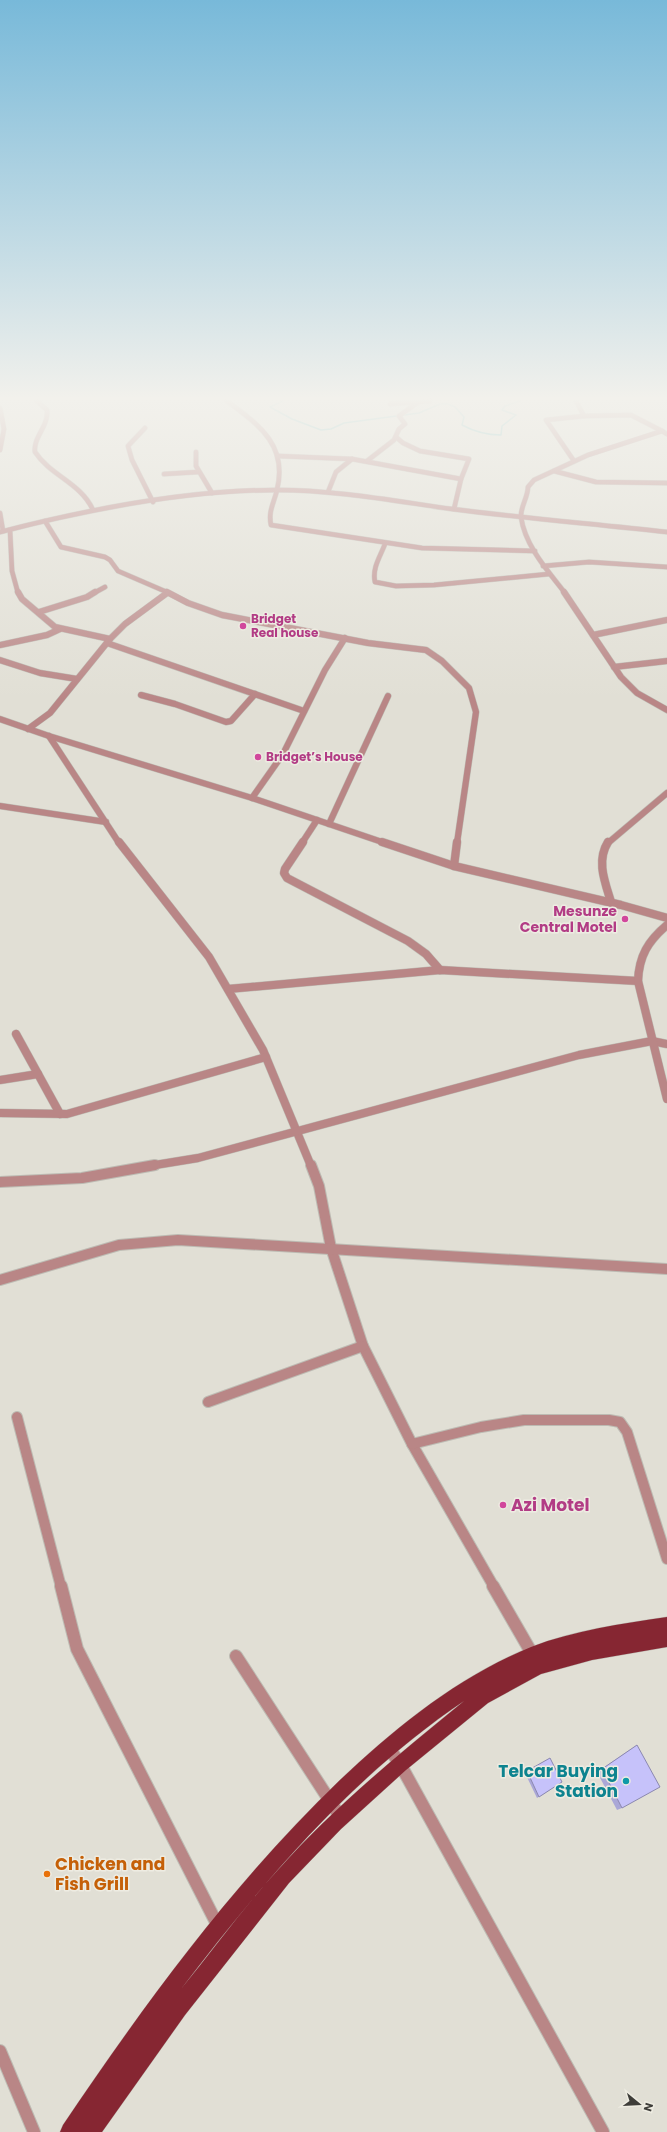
<svg xmlns="http://www.w3.org/2000/svg" width="667" height="2132" font-family="Poppins,sans-serif">
	<style>
		.lines { fill: none; stroke-linecap: round; stroke-linejoin: round }
		.stream { stroke: #70c0c3; stroke-width: 1.5 }
		.minor-far4-casing { stroke: #bdbbb3; stroke-width: 5.5 }
		.minor-far3-casing { stroke: #bdbbb3; stroke-width: 7 }
		.minor-far2-casing { stroke: #bdbbb3; stroke-width: 9 }
		.minor-far1-casing { stroke: #bdbbb3; stroke-width: 12 }
		.minor-casing { stroke: #bdbbb3; stroke-width: 14 }
		.tertiary-casing { stroke: #bdbbb3; stroke-width: 9 }
		.trunk-casing { stroke: #bdbbb3; stroke-width: 1 }
		.minor-far4 { stroke: #b98686; stroke-width: 4.5 }
		.minor-far3 { stroke: #b98686; stroke-width: 6 }
		.minor-far2 { stroke: #b98686; stroke-width: 8 }
		.minor-far1 { stroke: #b98686; stroke-width: 10 }
		.minor { stroke: #b98686; stroke-width: 12 }
		.tertiary { stroke: #b98686; stroke-width: 8 }
		.trunk { fill: #862632; fill-rule: evenodd }
		.wall { fill: #aaa7d7 }
		.building { fill: #c6c2fa; stroke: #8b88af }
		.hotel-dot { fill: #d1479c; stroke: #eeece2; stroke-width: 1.5 }
		.culture-dot { fill: #0f9aa8; stroke: #eeece2; stroke-width: 1.5 }
		.food-dot { fill: #e8710a; stroke: #eeece2; stroke-width: 1.5 }
		.labels { text-anchor: middle; stroke-width: 3; stroke-linejoin: round; paint-order: stroke }
		.far-hotel-label { font-size: 12px; font-weight: bold; fill: #b23c85; stroke: #eeece2; text-anchor: start }
		.hotel-label { font-size: 14px; font-weight: bold; fill: #b23c85; stroke: #eeece2; text-anchor: end }
		.near-hotel-label { font-size: 17px; font-weight: bold; fill: #b23c85; stroke: #eeece2; text-anchor: start }
		.near-culture-label { font-size: 17px; font-weight: bold; fill: #0d838f; stroke: #eeece2; text-anchor: end }
		.near-food-label { font-size: 17px; font-weight: bold; fill: #c56008; stroke: #eeece2; text-anchor: start }
	</style>
	<rect width="100%" height="100%" fill="#e1dfd5"/>
	<g class="lines">
		<path class="stream" d="M 283,401 L 270,407 L 292,419 L 321,430 L 331,429 L 344,423 L 419,413 L 440,404 L 448,404 L 455,407 L 464,417 L 462,425 C 475,432 487,435 501,435 L 502,426 L 516,415 L 502,410 L 505,406 L 520,401"/>
		<defs>
			<g id="minor-far4">
				<path d="M 37,401 L 47,410 C 49,426 33,437 35,452 C 51,476 81,483 93,510"/>
				<path d="M 227,401 C 259,425 288,445 277,490 C 274,503 268,511 271,525 L 422,548 L 535,551"/>
				<polyline points="576,401 584,416"/>
				<polyline points="390,404 430,401"/>
				<polyline points="0,408 4,429 0,450"/>
				<polyline points="145,428 128,446 132,460 153,502"/>
				<polyline points="396,437 403,443 420,451 469,459 461,479 454,509"/>
				<polyline points="196,452 196,466 212,493"/>
				<polyline points="278,456 352,459 461,479"/>
				<polyline points="367,461 394,440 399,429 405,424 399,416 417,403"/>
				<polyline points="574,461 546,420 584,416 631,415 662,431"/>
				<polyline points="554,471 596,482 667,483"/>
				<polyline points="164,474 198,472"/>
				<polyline points="328,492 336,472 352,459"/>
				<polyline points="0,513 3,531"/>
				<polyline points="45,521 61,547 105,557 110,560 118,571 169,593"/>
				<polyline points="10,530 12,571 18,593"/>
				<path d="M 0,532 C 89,509 185,490 277,490 C 336,490 394,501 452,509 C 523,518 595,524 667,532"/>
				<path d="M 385,544 C 380,557 372,568 375,582 L 396,586 L 434,585 L 549,574"/>
				<polyline points="543,566 589,562 667,567"/>
				<polyline points="94,593 105,587"/>
				<path d="M 565,593 C 548,571 525,546 521,517 C 520,508 528,497 528,487 L 534,480 L 588,455 L 662,431 L 667,434"/>
			</g>
			<g id="minor-far3">
				<polyline points="18,592 22,599 55,627 110,639"/>
				<polyline points="167,592 188,603 222,615 368,643 426,650 442,661 469,688 476,712 457,843"/>
				<polyline points="564,592 621,677 637,693 667,710"/>
				<polyline points="39,612 87,597 95,592"/>
				<polyline points="593,635 667,620"/>
				<polyline points="107,643 304,711"/>
				<polyline points="0,645 47,635 60,629"/>
				<polyline points="0,660 40,673 77,679"/>
				<polyline points="614,667 667,661"/>
				<polyline points="141,695 175,704 226,722 231,721 255,694"/>
				<polyline points="0,719 49,736 252,798 385,843"/>
				<polyline points="28,729 50,713 110,639 125,624 167,593"/>
				<polyline points="49,736 119,843"/>
				<polyline points="252,798 283,754 325,670 345,638"/>
				<polyline points="0,806 106,822"/>
				<polyline points="329,824 388,696"/>
				<polyline points="302,843 317,820"/>
				<polyline points="608,843 667,793"/>
			</g>
			<g id="minor-far2">
				<polyline points="119,842 209,957 263,1050 311,1166"/>
				<polyline points="303,842 285,869 284,873 287,878 408,941 426,954 440,970"/>
				<polyline points="382,842 454,866 621,905 667,918"/>
				<path d="M 608,842 C 596,861 605,882 611,902"/>
				<polyline points="454,866 457,842"/>
				<polyline points="228,989 440,970 638,981"/>
				<polyline points="16,1034 60,1114"/>
				<polyline points="0,1080 38,1074"/>
				<polyline points="0,1113 67,1114 266,1057"/>
				<polyline points="149,1166 198,1158 579,1055 652,1041 667,1044"/>
			</g>
			<g id="minor-far1">
				<polyline points="311,1165 319,1186 331,1248 363,1346 412,1444 494,1587"/>
				<polyline points="0,1182 82,1178 155,1165"/>
				<polyline points="0,1280 119,1245 178,1240 667,1269"/>
				<polyline points="208,1402 363,1346"/>
				<polyline points="17,1417 61,1587"/>
				<polyline points="412,1444 481,1427 524,1420 609,1420 620,1422 627,1432 667,1559"/>
			</g>
			<g id="minor">
				<polyline points="61,1586 77,1649 219,1928"/>
				<polyline points="493,1586 534,1657"/>
				<polyline points="236,1656 341,1818"/>
				<polyline points="389,1748 400,1764 603,2132"/>
				<polyline points="0,2051 34,2132"/>
			</g>
			<path id="tertiary" d="M 667,925 C 648,941 639,956 638,981 L 667,1099"/>
			<path id="trunk" d="M 667,1617 L 667,1647 L 592,1660 L 541,1674 L 488,1703 L 406,1770 L 341,1829 L 289,1883 L 185,2015 L 102,2132 L 60,2132 L 63,2125 C 146,2002 233,1883 340,1780 C 396,1727 459,1676 531,1647 C 575,1630 621,1624 667,1617 ZM 464,1701 C 399,1754 333,1808 277,1871 C 243,1908 213,1950 181,1989 C 263,1882 351,1777 464,1701 Z"/>
		</defs>
		<use href="#minor-far4" class="minor-far4-casing"/>
		<use href="#minor-far3" class="minor-far3-casing"/>
		<use href="#minor-far2" class="minor-far2-casing"/>
		<use href="#minor-far1" class="minor-far1-casing"/>
		<use href="#minor" class="minor-casing"/>
		<use href="#tertiary" class="tertiary-casing"/>
		<use href="#trunk" class="trunk-casing"/>
		<use href="#minor-far4" class="minor-far4"/>
		<use href="#minor-far3" class="minor-far3"/>
		<use href="#minor-far2" class="minor-far2"/>
		<use href="#minor-far1" class="minor-far1"/>
		<use href="#minor" class="minor"/>
		<use href="#tertiary" class="tertiary"/>
		<use href="#trunk" class="trunk"/>
	</g>
	<g class="wall">
		<polygon points="637,1745 622,1808 617,1810 597,1772"/>
		<polygon points="527,1771 562,1782 537,1798 525,1773"/>
	</g>
	<g class="building">
		<polygon points="637,1745 660,1787 622,1808 602,1769"/>
		<polygon points="550,1758 562,1782 539,1797 527,1771"/>
	</g>
	<linearGradient id="sky" x2="0" y2="1"><stop stop-color="#78b9d9"/><stop offset="0.57" stop-color="#f2f1ec"/><stop offset="1" stop-color="#f2f1ec" stop-opacity="0"/></linearGradient>
	<rect width="667" height="699" fill="url(#sky)"/>
	<g class="hotel-dot">
		<circle cx="243" cy="626" r="4"/>
		<circle cx="258" cy="757" r="4"/>
		<circle cx="625" cy="919" r="4"/>
		<circle cx="503" cy="1505" r="4"/>
	</g>
	<circle class="culture-dot" cx="626" cy="1781" r="4"/>
	<circle class="food-dot" cx="47" cy="1874" r="4"/>
	<g class="labels">
		<g class="far-hotel-label">
			<text x="251" y="623">Bridget<tspan x="251" dy="14">Real house</tspan></text>
			<text x="266" y="761">Bridget’s House</text>
		</g>
		<g class="hotel-label">
			<text x="617" y="916">Mesunze<tspan x="617" dy="16">Central Motel</tspan></text>
		</g>
		<g class="near-hotel-label">
			<text x="511" y="1511">Azi Motel</text>
		</g>
		<g class="near-culture-label">
			<text x="618" y="1777">Telcar Buying<tspan x="618" dy="20">Station</tspan></text>
		</g>
		<g class="near-food-label">
			<text x="55" y="1870">Chicken and<tspan x="55" dy="20">Fish Grill</tspan></text>
		</g>
	</g>
	<g transform="translate(639 2104) rotate(108)" stroke="#eeece2" stroke-width="3" paint-order="stroke">
	<path d="M0-3L7 15L0 10L-7 15Z" fill="#3e3d39"/>
	<text y="-6" font-size="11" font-weight="bold" text-anchor="middle" fill="#3e3d39">N</text>
	</g>
</svg>
